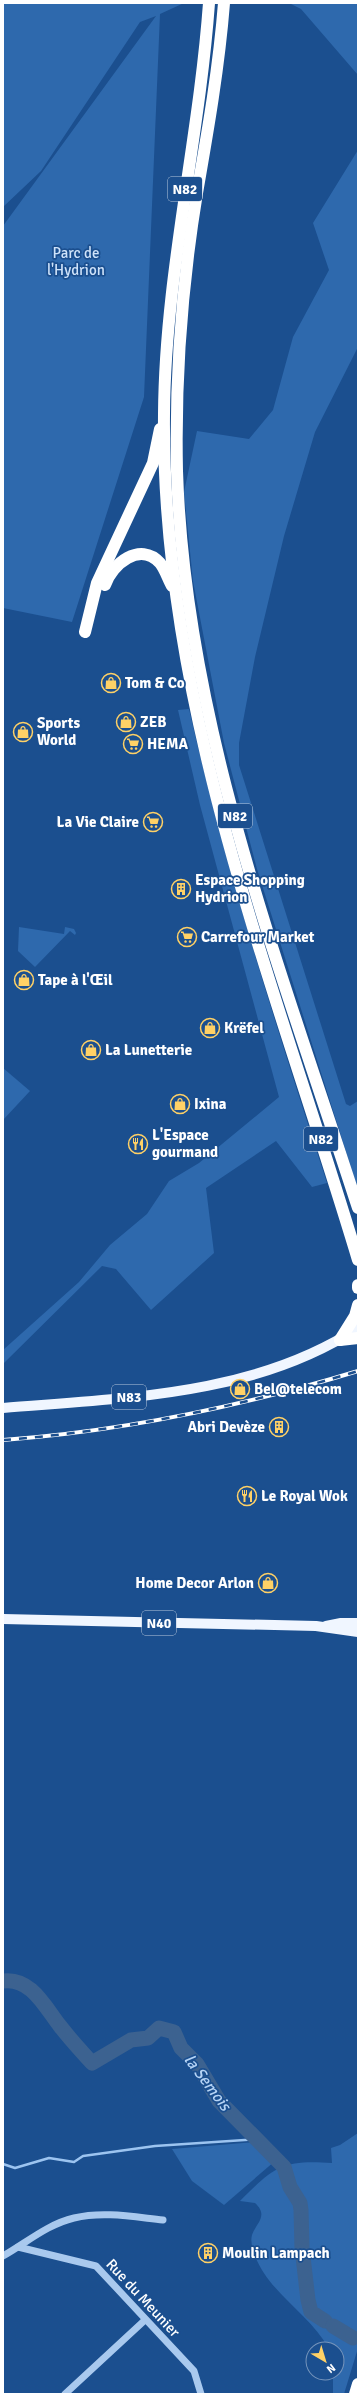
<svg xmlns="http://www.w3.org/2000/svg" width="361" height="2397" font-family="Signika,sans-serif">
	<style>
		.green { fill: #2e69ad }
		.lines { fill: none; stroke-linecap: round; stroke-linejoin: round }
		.stream { stroke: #9cc4f0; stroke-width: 2.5 }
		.river { stroke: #3c6290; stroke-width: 15 }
		.minor { stroke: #a9c9ee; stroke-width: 7 }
		.major { stroke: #f0f6ff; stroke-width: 10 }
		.highway { stroke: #fff; stroke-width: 12 }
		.rail-casing { stroke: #fff; stroke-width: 4 }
		.rail { stroke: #1b4f8f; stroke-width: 2.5; stroke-dasharray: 8; stroke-linecap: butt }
		.labels { text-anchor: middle; stroke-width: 3.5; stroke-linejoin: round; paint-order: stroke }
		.shield { fill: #1b4f8f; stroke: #bbcadd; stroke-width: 1 }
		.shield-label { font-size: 14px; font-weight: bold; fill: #fff }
		.park-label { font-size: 15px; fill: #cfe3fa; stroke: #1b4f8f }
		.poi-label { font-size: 15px; font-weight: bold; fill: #fff; stroke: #1b4f8f; text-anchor: start }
		.street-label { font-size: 15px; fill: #fff; stroke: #1b4f8f }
		.water-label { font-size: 16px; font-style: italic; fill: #b5d3f5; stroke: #1b4f8f }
	</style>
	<rect width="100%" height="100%" fill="#1b4f8f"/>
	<g class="green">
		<polygon points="3,3 184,3 160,14 144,397 72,622 3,608 3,226 156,16 140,22 41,171 3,207"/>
		<polygon points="289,3 358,3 358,75 301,9"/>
		<polygon points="358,150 358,347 315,432 284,536 255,657 239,743 239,765 346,1104 350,1106 358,1101 358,1190 257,869 224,743 193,581 184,492 197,431 249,439 273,410 293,337 329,270 313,223"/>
		<path d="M 189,709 C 226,870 276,1026 327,1183 L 312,1187 L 276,1141 L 206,1188 L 214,1253 L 151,1310 L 116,1269 L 102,1266 L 3,1364 L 3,1350 L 79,1282 L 110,1245 L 147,1214 L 169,1181 L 199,1163 L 279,1097 L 200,805 L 178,710 Z"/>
		<polygon points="19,927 64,934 65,927 74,929 76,933 75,935 70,931 35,967 18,951"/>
		<polygon points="3,1068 30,1091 3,1120"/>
		<path d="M 358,2133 L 358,2348 L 344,2394 L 333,2394 L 333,2373 L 337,2373 L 337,2349 L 329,2349 C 310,2314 270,2294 255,2256 C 253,2250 250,2242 252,2235 C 256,2223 269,2216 255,2203 L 240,2201 C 275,2166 282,2160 332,2163 L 331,2148 L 340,2145 Z"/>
		<polygon points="255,2142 275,2161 224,2205 192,2181 172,2149"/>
	</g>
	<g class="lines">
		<polyline class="stream" points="3,2164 15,2168 49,2158 74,2162 83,2156 155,2146 258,2139"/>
		<g class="river">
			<path d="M 3,1981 C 31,1977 45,2007 60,2026 C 70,2039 81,2051 92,2063 L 131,2040 L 148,2038 L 159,2028 L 174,2032 L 181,2048 L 197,2064 L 219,2101 L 284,2167 L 290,2187 L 300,2203 L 301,2210 L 302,2248 L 308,2300 L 311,2312 L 325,2321"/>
			<polyline points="333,2326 353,2338"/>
		</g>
		<g class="minor">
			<polyline points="18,2247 96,2266 194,2371 201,2394"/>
			<path d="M 3,2256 C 26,2243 48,2224 74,2218 C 103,2211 134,2217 163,2220"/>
			<polyline points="65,2394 145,2320"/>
		</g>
		<g class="major">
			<path d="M 3,1408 C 123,1398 254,1396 358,1328"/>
			<polyline points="3,1619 316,1626 358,1632"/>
			<polyline points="326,1626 341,1623 358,1623"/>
		</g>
		<g class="highway">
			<path d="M 209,3 C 199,141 165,275 164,414 C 161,708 275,983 358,1260"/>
			<path d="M 224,3 C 219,67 208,130 197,193 C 182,284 175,378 177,471 C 185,725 281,969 358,1208"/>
			<path d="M 105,585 C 112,564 140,541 160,563 C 165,569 168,579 172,586"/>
			<polyline points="85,632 97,583 153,463 160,429"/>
			<polyline points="358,1285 358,1288"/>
			<polyline points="340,1340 355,1316 358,1305"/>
			<polyline points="340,1340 358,1338"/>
			<polyline points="355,2394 358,2384"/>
		</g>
		<defs>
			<path id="rail" d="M 3,1440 C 123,1431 243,1406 358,1371"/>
		</defs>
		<use href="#rail" class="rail-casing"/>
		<use href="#rail" class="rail"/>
	</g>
	<defs>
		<symbol id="shop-ring" viewBox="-11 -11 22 22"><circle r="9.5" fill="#1b4f8f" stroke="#ffd166" stroke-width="1.5"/><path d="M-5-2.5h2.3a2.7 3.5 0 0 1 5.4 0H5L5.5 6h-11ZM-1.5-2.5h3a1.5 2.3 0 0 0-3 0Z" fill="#ffd166"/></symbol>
		<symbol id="supermarket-ring" viewBox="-11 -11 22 22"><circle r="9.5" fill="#1b4f8f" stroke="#ffd166" stroke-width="1.5"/><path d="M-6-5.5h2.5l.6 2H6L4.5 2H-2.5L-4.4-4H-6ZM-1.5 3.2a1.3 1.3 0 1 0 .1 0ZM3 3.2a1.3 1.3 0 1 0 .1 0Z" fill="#ffd166"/></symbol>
		<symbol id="building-ring" viewBox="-11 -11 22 22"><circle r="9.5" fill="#1b4f8f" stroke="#ffd166" stroke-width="1.5"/><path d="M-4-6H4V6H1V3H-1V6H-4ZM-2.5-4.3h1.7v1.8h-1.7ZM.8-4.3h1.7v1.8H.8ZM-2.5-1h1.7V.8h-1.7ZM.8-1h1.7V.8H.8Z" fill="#ffd166"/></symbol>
		<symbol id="restaurant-ring" viewBox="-11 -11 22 22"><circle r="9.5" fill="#1b4f8f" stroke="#ffd166" stroke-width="1.5"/><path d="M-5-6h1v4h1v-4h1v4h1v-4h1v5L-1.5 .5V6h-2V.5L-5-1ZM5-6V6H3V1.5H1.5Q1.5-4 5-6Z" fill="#ffd166"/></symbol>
	</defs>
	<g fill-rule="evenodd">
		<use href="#shop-ring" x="100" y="672" width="22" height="22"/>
		<use href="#shop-ring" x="115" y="711" width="22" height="22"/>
		<use href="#shop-ring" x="12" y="721" width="22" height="22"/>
		<use href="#supermarket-ring" x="122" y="733" width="22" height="22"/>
		<use href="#supermarket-ring" x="142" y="811" width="22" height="22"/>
		<use href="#building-ring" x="170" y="878" width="22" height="22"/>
		<use href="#supermarket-ring" x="176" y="926" width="22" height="22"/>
		<use href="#shop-ring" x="13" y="969" width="22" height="22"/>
		<use href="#shop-ring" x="199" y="1017" width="22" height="22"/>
		<use href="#shop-ring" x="80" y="1039" width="22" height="22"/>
		<use href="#shop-ring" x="169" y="1093" width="22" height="22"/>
		<use href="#restaurant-ring" x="127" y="1133" width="22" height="22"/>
		<use href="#shop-ring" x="229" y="1378" width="22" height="22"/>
		<use href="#building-ring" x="268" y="1416" width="22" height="22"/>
		<use href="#restaurant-ring" x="236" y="1485" width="22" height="22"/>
		<use href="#shop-ring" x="257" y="1572" width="22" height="22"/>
		<use href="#building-ring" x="197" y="2242" width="22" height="22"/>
	</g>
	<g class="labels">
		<g class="shield">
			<rect x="168" y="177" width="34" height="24" rx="3"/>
			<rect x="218" y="804" width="34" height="24" rx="3"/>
			<rect x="304" y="1127" width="34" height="24" rx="3"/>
			<rect x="112" y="1385" width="34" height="24" rx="3"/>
			<rect x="142" y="1611" width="34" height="24" rx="3"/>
		</g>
		<g class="shield-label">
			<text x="185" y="194">N82</text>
			<text x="235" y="821">N82</text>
			<text x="321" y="1144">N82</text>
			<text x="129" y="1402">N83</text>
			<text x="159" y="1628">N40</text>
		</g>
		<g class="park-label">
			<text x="76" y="258">Parc de<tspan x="76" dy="17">l'Hydrion</tspan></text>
		</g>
		<g class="poi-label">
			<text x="125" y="688">Tom &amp; Co</text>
			<text x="140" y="727">ZEB</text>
			<text x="37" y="728">Sports<tspan x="37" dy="17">World</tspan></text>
			<text x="147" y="749">HEMA</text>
			<text x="139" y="827" text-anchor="end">La Vie Claire</text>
			<text x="195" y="885">Espace Shopping<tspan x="195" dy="17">Hydrion</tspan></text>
			<text x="201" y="942">Carrefour Market</text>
			<text x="38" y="985">Tape à l'Œil</text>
			<text x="224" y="1033">Krëfel</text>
			<text x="105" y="1055">La Lunetterie</text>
			<text x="194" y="1109">Ixina</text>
			<text x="152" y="1140">L'Espace<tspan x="152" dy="17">gourmand</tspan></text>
			<text x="254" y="1394">Bel@telecom</text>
			<text x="265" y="1432" text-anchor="end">Abri Devèze</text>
			<text x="261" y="1501">Le Royal Wok</text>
			<text x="254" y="1588" text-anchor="end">Home Decor Arlon</text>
			<text x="222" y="2258">Moulin Lampach</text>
		</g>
		<g class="street-label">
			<text transform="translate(143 2298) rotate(47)" y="5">Rue du Meunier</text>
		</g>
		<g class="water-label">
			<text transform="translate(208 2082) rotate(53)" y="6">la Semois</text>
		</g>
	</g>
	<rect width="361" height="2397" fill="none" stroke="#ffffff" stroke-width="8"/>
	<g transform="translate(325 2361) rotate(142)"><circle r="19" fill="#1b4f8f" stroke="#7695bc"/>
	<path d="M0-3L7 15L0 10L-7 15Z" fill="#ffd166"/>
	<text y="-6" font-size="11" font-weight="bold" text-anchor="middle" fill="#ffffff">N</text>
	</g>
</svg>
